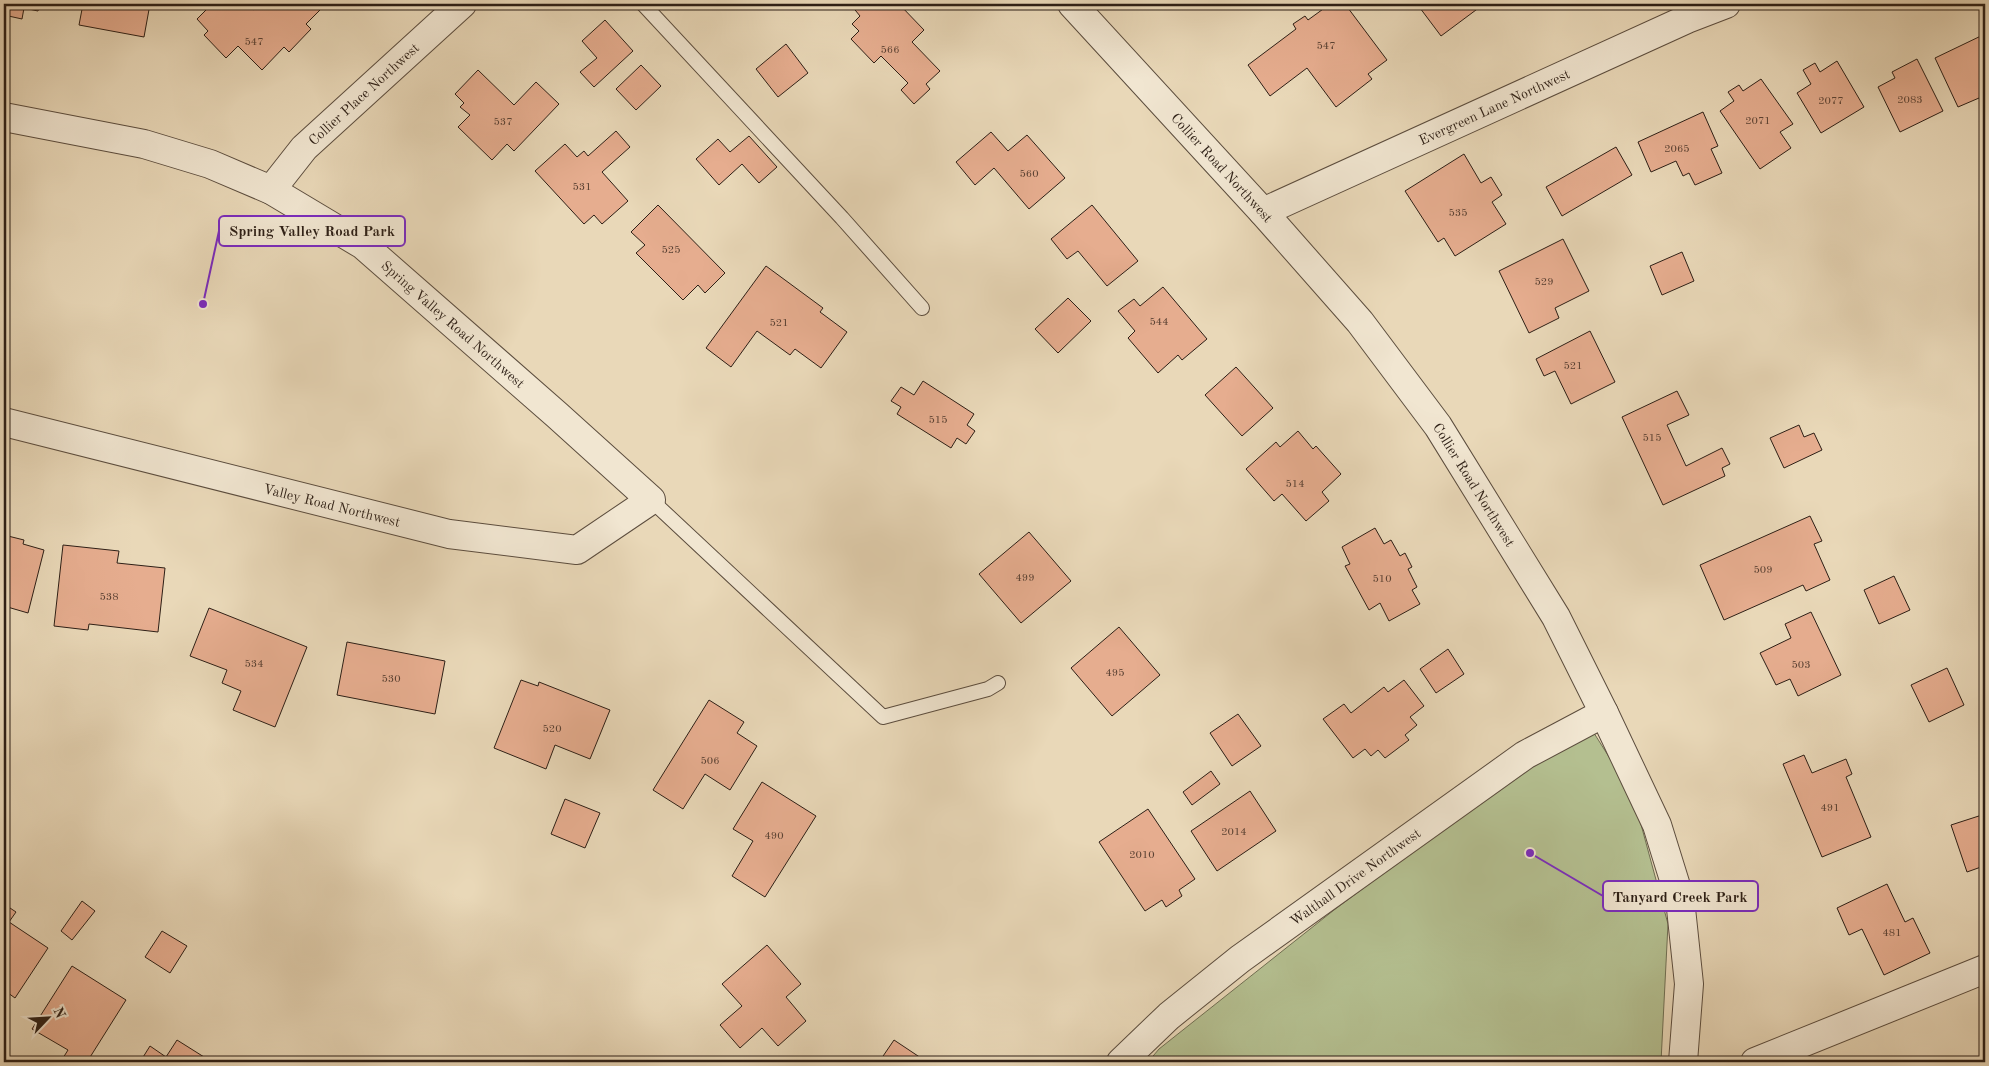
<svg xmlns="http://www.w3.org/2000/svg" width="1989" height="1066" font-family="'Old Standard TT',serif">
	<style>
		.green { fill: #b4bf90; stroke: #706f53 }
		.building { fill: #e6ad8f; stroke: #2d1f16 }
		.lines { fill: none; stroke-linecap: round; stroke-linejoin: round }
		.service-casing { stroke: #5c4d3e; stroke-width: 16 }
		.minor-casing { stroke: #5c4d3e; stroke-width: 30 }
		.tertiary-casing { stroke: #5c4d3e; stroke-width: 30 }
		.service { stroke: #f1e6d1; stroke-width: 14 }
		.minor { stroke: #f1e6d1; stroke-width: 28 }
		.tertiary { stroke: #f1e6d1; stroke-width: 28 }
		.labels { text-anchor: middle; stroke-width: 4; stroke-linejoin: round; paint-order: stroke }
		.number-label { font-size: 11px; fill: #5b4234 }
		.street-label { font-size: 14px; fill: #2d1f16; stroke: #f1e6d1 }
		.leader { fill: none; stroke: #7b2cbf; stroke-width: 2 }
		.callout-dot { fill: #7b2cbf; stroke: #f1e6d1; stroke-width: 2 }
		.callout { fill: #f1e6d1; stroke: #7b2cbf; stroke-width: 2 }
		.callout-label { font-size: 15px; text-anchor: middle; font-weight: bold; fill: #2d1f16 }
	</style>
	<rect width="100%" height="100%" fill="#e9d8b8"/>
	<filter id="stains"><feTurbulence type="fractalNoise" baseFrequency=".004" numOctaves="4"/><feColorMatrix values="0 0 0 0 .2 0 0 0 0 .09 0 0 0 0 .02 0 0 0 .5 -.17"/></filter>
	<radialGradient id="worn" r=".72"><stop offset=".6" stop-color="#630" stop-opacity="0"/><stop offset="1" stop-color="#630" stop-opacity=".3"/></radialGradient>
	<polygon class="green" points="1587,722 1633,795 1668,924 1661,1062 1148,1062 1159,1049 1334,910"/>
	<g class="building">
		<polygon points="4,4 40,4 38,11 24,8 22,19 4,15"/>
		<polygon points="83,4 150,4 144,37 79,25"/>
		<polygon points="212,4 220,9 225,4 247,4 254,10 260,4 326,4 306,24 311,29 289,52 284,47 262,70 238,46 226,58 204,35 208,31 197,19"/>
		<polygon points="852,4 899,4 924,30 912,42 940,71 926,84 930,89 914,104 901,90 908,83 881,56 874,63 851,39 859,31 852,24 860,16 851,5"/>
		<polygon points="1330,4 1345,4 1387,60 1368,74 1372,79 1336,107 1307,68 1270,96 1248,65 1296,29 1293,24 1305,16 1308,20"/>
		<polygon points="1417,4 1484,4 1441,36"/>
		<polygon points="605,20 633,51 594,87 580,72 597,58 582,41"/>
		<polygon points="1985,34 1985,104 1982,105 1979,98 1958,107 1935,58"/>
		<polygon points="786,44 808,73 778,97 756,69"/>
		<polygon points="1917,59 1943,111 1900,132 1878,87 1895,78 1892,72"/>
		<polygon points="1837,61 1864,107 1821,133 1797,93 1811,84 1803,70 1815,63 1820,72"/>
		<polygon points="641,65 661,86 636,110 616,89"/>
		<polygon points="478,70 514,105 536,82 559,104 514,151 507,144 492,160 458,127 470,115 460,107 464,103 455,94"/>
		<polygon points="1761,79 1793,124 1780,132 1791,148 1760,169 1720,111 1734,101 1728,92 1739,85 1743,91"/>
		<polygon points="1703,112 1718,146 1711,149 1722,173 1695,185 1689,173 1683,176 1676,161 1651,172 1638,142"/>
		<polygon points="616,131 630,147 602,172 628,201 602,224 594,215 584,224 535,171 565,144 577,157 584,151 588,156"/>
		<polygon points="991,132 1008,151 1027,135 1065,178 1029,209 994,168 975,185 956,162"/>
		<polygon points="749,136 777,167 759,183 742,164 719,185 696,159 718,139 730,152"/>
		<polygon points="1616,147 1632,175 1562,216 1546,187"/>
		<polygon points="1464,154 1481,183 1491,177 1502,195 1492,202 1506,224 1455,256 1444,238 1438,242 1405,191"/>
		<polygon points="658,205 725,273 705,293 698,285 683,300 636,253 645,245 631,232"/>
		<polygon points="1092,205 1138,261 1107,286 1078,251 1067,259 1051,239"/>
		<polygon points="1563,239 1589,291 1555,308 1559,318 1529,333 1499,271"/>
		<polygon points="1682,252 1694,281 1662,295 1650,266"/>
		<polygon points="766,266 823,308 820,312 847,332 821,368 795,349 790,355 757,331 731,367 706,348"/>
		<polygon points="1163,287 1207,339 1182,360 1178,355 1158,373 1128,338 1135,331 1118,311 1134,299 1140,306"/>
		<polygon points="1068,298 1091,321 1058,353 1035,329"/>
		<polygon points="1590,331 1615,382 1571,404 1555,371 1544,376 1536,359"/>
		<polygon points="1236,367 1273,408 1242,436 1205,395"/>
		<polygon points="923,381 974,414 967,425 975,431 966,444 957,438 951,448 897,414 901,407 891,401 901,387 914,395"/>
		<polygon points="1677,391 1689,415 1667,425 1686,466 1722,448 1730,464 1722,468 1725,476 1663,505 1622,417"/>
		<polygon points="1799,425 1804,437 1814,433 1822,450 1784,468 1770,438"/>
		<polygon points="1298,431 1313,449 1316,446 1341,474 1322,492 1329,501 1306,521 1282,494 1274,501 1246,469 1276,442 1280,447"/>
		<polygon points="1810,516 1822,541 1814,544 1830,580 1806,591 1803,585 1724,620 1700,565"/>
		<polygon points="1375,528 1384,544 1391,540 1400,556 1405,553 1412,567 1408,569 1417,587 1412,590 1420,604 1389,621 1380,603 1369,610 1345,566 1350,564 1342,547"/>
		<polygon points="1029,532 1071,581 1021,623 979,574"/>
		<polygon points="4,535 24,540 23,544 44,550 28,613 4,606"/>
		<polygon points="63,545 119,551 117,563 165,568 158,632 89,624 88,630 54,626"/>
		<polygon points="1894,576 1910,610 1879,624 1864,590"/>
		<polygon points="209,608 307,647 275,727 233,710 241,691 222,683 227,670 190,656"/>
		<polygon points="1811,612 1841,675 1798,696 1790,679 1776,685 1760,653 1791,638 1785,624"/>
		<polygon points="1119,627 1160,675 1112,716 1071,668"/>
		<polygon points="347,642 445,661 435,714 337,695"/>
		<polygon points="1448,649 1464,674 1436,693 1420,669"/>
		<polygon points="1947,668 1964,705 1929,722 1911,685"/>
		<polygon points="521,680 538,686 539,682 610,710 590,759 555,745 546,769 494,748"/>
		<polygon points="1404,680 1424,706 1410,717 1417,725 1405,735 1409,740 1385,758 1378,750 1371,756 1365,749 1353,758 1323,719 1344,704 1351,713 1384,687 1388,692"/>
		<polygon points="709,700 744,722 737,733 757,746 730,790 705,774 683,809 653,790"/>
		<polygon points="1238,714 1261,746 1232,766 1210,733"/>
		<polygon points="1804,755 1812,773 1846,759 1852,774 1846,777 1871,837 1822,857 1783,764"/>
		<polygon points="1211,771 1220,784 1192,805 1183,792"/>
		<polygon points="762,782 816,816 765,897 732,876 753,841 733,829"/>
		<polygon points="1250,791 1276,831 1217,871 1191,831"/>
		<polygon points="565,799 600,813 585,848 551,834"/>
		<polygon points="1148,809 1195,879 1179,890 1182,896 1166,907 1162,900 1145,911 1099,842"/>
		<polygon points="1985,814 1985,874 1983,875 1981,867 1967,872 1951,825"/>
		<polygon points="1887,884 1905,922 1913,918 1930,953 1884,975 1862,929 1849,935 1837,908"/>
		<polygon points="82,901 95,911 72,940 61,931"/>
		<polygon points="4,904 16,912 9,922 48,948 15,998 4,990"/>
		<polygon points="162,931 187,946 170,973 145,957"/>
		<polygon points="767,945 801,984 786,997 806,1021 778,1046 762,1028 740,1048 720,1025 742,1006 722,984"/>
		<polygon points="72,966 126,1000 87,1062 70,1062 63,1058 68,1050 32,1029"/>
		<polygon points="177,1040 212,1062 140,1062 150,1046 166,1057"/>
		<polygon points="894,1040 927,1062 879,1062"/>
	</g>
	<g class="lines">
		<defs>
			<g id="service">
				<polyline points="643,4 842,218 922,308"/>
				<polyline points="651,500 883,717 988,689 998,683"/>
			</g>
			<g id="minor">
				<path id="s1" d="M 4,117 L 144,144 L 210,164 L 271,190 L 363,245 L 557,415 L 651,500 L 577,550 L 449,534 L 4,422"/>
				<path id="s2" d="M 271,190 L 304,148 L 462,4"/>
				<path id="s3" d="M 1263,212 L 1687,19 L 1726,4"/>
				<path id="s4" d="M 1121,1062 L 1169,1016 L 1240,959 L 1525,755 L 1604,713"/>
				<polyline points="1755,1062 1985,969"/>
			</g>
			<g id="tertiary">
				<path id="s5" d="M 1072,4 L 1263,212 L 1360,322 L 1438,426 L 1556,617 L 1604,713 L 1657,825 L 1680,899 L 1689,984 L 1683,1062"/>
			</g>
		</defs>
		<use href="#service" class="service-casing"/>
		<use href="#minor" class="minor-casing"/>
		<use href="#tertiary" class="tertiary-casing"/>
		<use href="#service" class="service"/>
		<use href="#minor" class="minor"/>
		<use href="#tertiary" class="tertiary"/>
	</g>
	<g class="labels">
		<g class="number-label">
			<text x="254" y="45">547</text>
			<text x="1326" y="49">547</text>
			<text x="890" y="53">566</text>
			<text x="1910" y="103">2083</text>
			<text x="1831" y="104">2077</text>
			<text x="1758" y="124">2071</text>
			<text x="503" y="125">537</text>
			<text x="1677" y="152">2065</text>
			<text x="1029" y="177">560</text>
			<text x="582" y="190">531</text>
			<text x="1458" y="216">535</text>
			<text x="671" y="253">525</text>
			<text x="1544" y="285">529</text>
			<text x="1159" y="325">544</text>
			<text x="779" y="326">521</text>
			<text x="1573" y="369">521</text>
			<text x="938" y="423">515</text>
			<text x="1652" y="441">515</text>
			<text x="1295" y="487">514</text>
			<text x="1763" y="573">509</text>
			<text x="1025" y="581">499</text>
			<text x="1382" y="582">510</text>
			<text x="109" y="600">538</text>
			<text x="254" y="667">534</text>
			<text x="1801" y="668">503</text>
			<text x="1115" y="676">495</text>
			<text x="391" y="682">530</text>
			<text x="552" y="732">520</text>
			<text x="710" y="764">506</text>
			<text x="1830" y="811">491</text>
			<text x="1234" y="835">2014</text>
			<text x="774" y="839">490</text>
			<text x="1142" y="858">2010</text>
			<text x="1892" y="936">481</text>
		</g>
		<g class="street-label">
			<text dy="5" stroke="none"><textPath href="#s2" startOffset="134">Collier Place Northwest</textPath></text>
			<text dy="5" stroke="none"><textPath href="#s3" startOffset="254">Evergreen Lane Northwest</textPath></text>
			<text dy="5" stroke="none"><textPath href="#s5" startOffset="222">Collier Road Northwest</textPath></text>
			<text dy="5" stroke="none"><textPath href="#s1" startOffset="505">Spring Valley Road Northwest</textPath></text>
			<text dy="5" stroke="none"><textPath href="#s5" startOffset="628">Collier Road Northwest</textPath></text>
			<text transform="translate(332 505) rotate(14)" y="5">Valley Road Northwest</text>
			<text dy="5" stroke="none"><textPath href="#s4" startOffset="299">Walthall Drive Northwest</textPath></text>
		</g>
	</g>
	<path class="leader" d="M203 304L219 231M1530 853L1603 896"/>
	<g class="callout-dot">
		<circle cx="203" cy="304" r="5"/>
		<circle cx="1530" cy="853" r="5"/>
	</g>
	<g class="callout">
		<rect x="219" y="216" width="186" height="30" rx="5"/>
		<rect x="1603" y="881" width="155" height="30" rx="5"/>
	</g>
	<g class="callout-label">
		<text x="312" y="236">Spring Valley Road Park</text>
		<text x="1680" y="902">Tanyard Creek Park</text>
	</g>
	<rect width="1989" height="1066" fill="none" stroke="#e9d8b8" stroke-width="20"/>
	<rect x="5" y="5" width="1979" height="1056" fill="none" stroke="#2d1f16" stroke-width="2.5"/>
	<rect x="10" y="10" width="1969" height="1046" fill="none" stroke="#2d1f16"/>
	<g transform="translate(48 1018) rotate(65)" stroke="#f1e6d1" stroke-width="4" paint-order="stroke">
	<path d="M0-4L9 19L0 12L-9 19Z" fill="#2d1f16"/>
	<text y="-8" font-size="14" font-weight="bold" text-anchor="middle" fill="#2d1f16">N</text>
	</g>
	<rect width="100%" height="100%" filter="url(#stains)"/>
	<rect width="100%" height="100%" fill="url(#worn)"/>
</svg>
